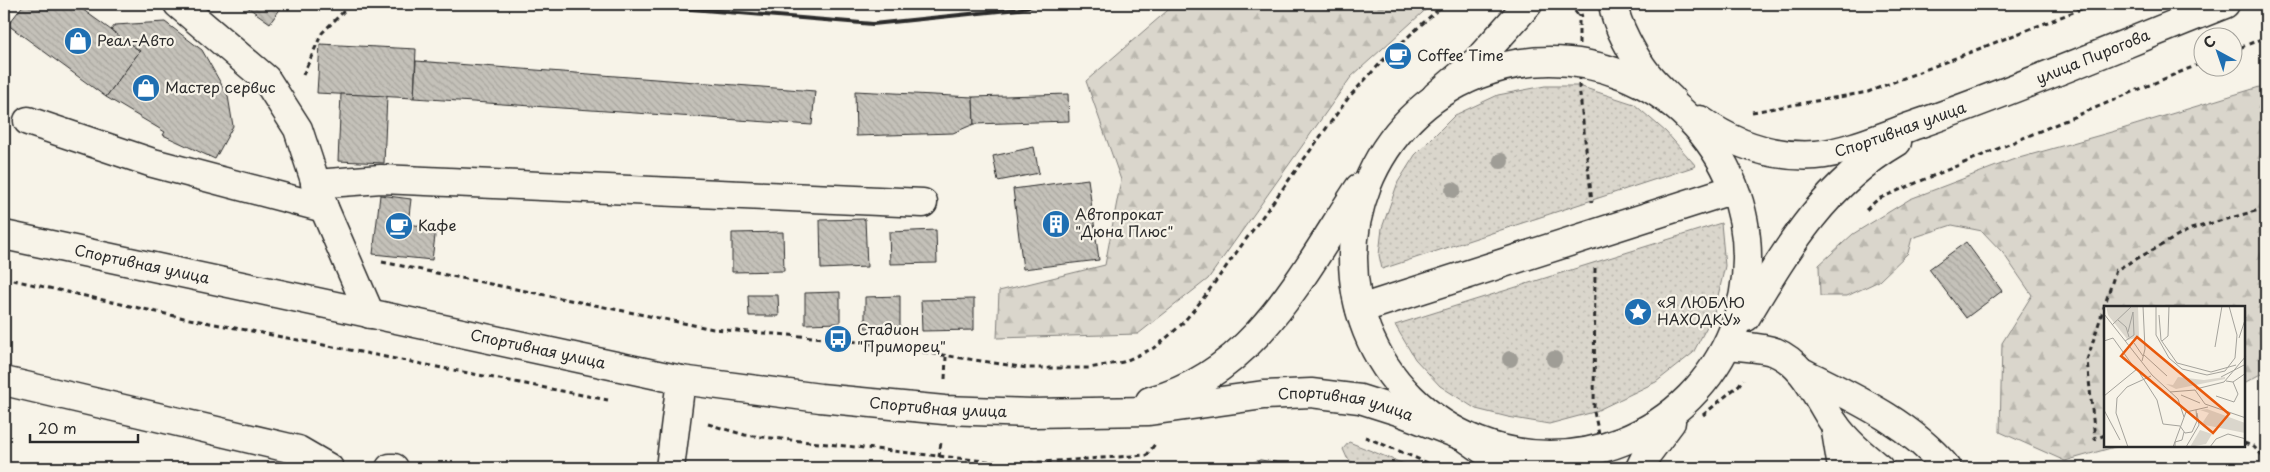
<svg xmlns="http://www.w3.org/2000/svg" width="2270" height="472" font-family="'Playpen Sans',sans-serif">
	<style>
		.grass { fill: url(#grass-dots); stroke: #82807c }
		.forest { fill: url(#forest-firs); stroke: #82807c }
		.building { fill: url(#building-back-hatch); stroke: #2b2b2b }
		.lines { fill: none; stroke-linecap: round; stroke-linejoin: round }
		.minor-casing { stroke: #2b2b2b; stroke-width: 31 }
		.major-casing { stroke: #2b2b2b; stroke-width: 31 }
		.path { stroke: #2b2b2b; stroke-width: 3; stroke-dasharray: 5 4; stroke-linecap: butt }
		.minor { stroke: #f7f3e8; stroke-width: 28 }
		.major { stroke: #f7f3e8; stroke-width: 28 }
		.rail { stroke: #2b2b2b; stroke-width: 4 }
		.tree { fill: #9f9d96 }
		.labels { text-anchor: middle; stroke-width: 4.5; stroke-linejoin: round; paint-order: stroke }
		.poi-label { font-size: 15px; fill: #2b2b2b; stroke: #f7f3e8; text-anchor: start }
		.street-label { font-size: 15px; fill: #2b2b2b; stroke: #f7f3e8 }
		.inset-road { fill: none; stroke: #a5a39c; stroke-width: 1 }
		.view { fill: #e8590c; fill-opacity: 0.15; stroke: #e8590c; stroke-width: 2.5 }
		.inset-edge { fill: none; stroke: #2b2b2b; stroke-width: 2.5 }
	</style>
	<defs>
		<pattern id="grass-dots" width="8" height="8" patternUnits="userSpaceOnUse" patternTransform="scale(1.25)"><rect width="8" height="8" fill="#dad6cc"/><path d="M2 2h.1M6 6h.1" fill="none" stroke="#bbb8af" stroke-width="1.8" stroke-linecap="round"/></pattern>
		<pattern id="forest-firs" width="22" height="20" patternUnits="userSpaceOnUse" patternTransform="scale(1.25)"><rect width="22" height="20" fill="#dad6cc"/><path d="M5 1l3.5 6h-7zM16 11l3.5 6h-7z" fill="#bbb8af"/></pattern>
		<pattern id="building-back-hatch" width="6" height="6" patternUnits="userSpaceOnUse" patternTransform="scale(1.25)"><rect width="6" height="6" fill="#c4c1b9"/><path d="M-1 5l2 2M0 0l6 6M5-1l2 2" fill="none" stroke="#a9a69f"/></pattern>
	</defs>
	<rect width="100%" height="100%" fill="#f7f3e8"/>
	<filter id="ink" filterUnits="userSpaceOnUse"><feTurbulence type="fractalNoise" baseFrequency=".02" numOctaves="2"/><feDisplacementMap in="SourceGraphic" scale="10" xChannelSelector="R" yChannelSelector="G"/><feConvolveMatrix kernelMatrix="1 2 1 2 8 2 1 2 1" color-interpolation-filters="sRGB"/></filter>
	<g filter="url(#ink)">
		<g class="grass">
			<polygon points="1545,86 1579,86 1634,104 1666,132 1696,166 1382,269 1379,255 1382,228 1398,182 1415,155 1455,115 1498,95"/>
			<polygon points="1721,223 1725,266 1714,313 1693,353 1656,382 1594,412 1549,424 1508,417 1476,409 1440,386 1415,359 1395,325"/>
			<polygon points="1349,442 1414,468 1360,468 1347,458 1343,449"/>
		</g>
		<g class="forest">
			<polygon points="1175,4 1432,4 1351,77 1208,279 1138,334 997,338 999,291 1105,265 1121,180 1086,81"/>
			<polygon points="2266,85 2266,371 2244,383 2244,307 2105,307 2105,446 2118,446 2065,461 2000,432 2002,343 2032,295 2003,253 1982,231 1952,225 1912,238 1908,253 1879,281 1847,296 1820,296 1819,265 1853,234 1910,199 2012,160 2122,129"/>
		</g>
		<g class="building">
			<polygon points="24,4 75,4 140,51 106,97 8,25"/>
			<polygon points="243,4 284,4 270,23"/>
			<polygon points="165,22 202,50 228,96 233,126 215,159 163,135 165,132 106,97 140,51 111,30 115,25"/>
			<polygon points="320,44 416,49 414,98 317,93"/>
			<polygon points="416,61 815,91 812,125 414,98"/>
			<polygon points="855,91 973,97 974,124 953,133 856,136"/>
			<polygon points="341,94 387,96 384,163 338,161"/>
			<polygon points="1068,94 1069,121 974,124 973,97"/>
			<polygon points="1034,147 1039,173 998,181 993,156"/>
			<polygon points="1088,179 1099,260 1023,269 1013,189"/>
			<polygon points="380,195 411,199 408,224 436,228 432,260 373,254"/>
			<polygon points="865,219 867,267 821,269 820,220"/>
			<polygon points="936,230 937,263 890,264 889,232"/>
			<polygon points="783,232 784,271 732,272 732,233"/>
			<polygon points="1966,242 2002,291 1966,318 1929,269"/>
			<polygon points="840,292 840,323 805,324 805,293"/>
			<polygon points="748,295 778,295 779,316 749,316"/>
			<polygon points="900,296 900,327 865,328 865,297"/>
			<polygon points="974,299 974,330 922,331 921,300"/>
			<polygon points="1260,460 1317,468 1239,468"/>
		</g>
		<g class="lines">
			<defs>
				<g id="minor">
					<polyline points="178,4 266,79 298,129 324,208 370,314"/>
					<path d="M 1613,4 C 1616,25 1634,57 1647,74 C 1654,83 1663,91 1671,99"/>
					<polyline points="1436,96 1477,61 1528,4"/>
					<polyline points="28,121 153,163 324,208"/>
					<polyline points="315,184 381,179 923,203"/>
					<polyline points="1360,309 1731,190"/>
					<path d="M 1729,345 C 1743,347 1762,347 1775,352 C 1806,365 1817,399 1835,425 C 1847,442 1863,455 1879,468"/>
					<path d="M 1802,372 C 1854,398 1908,422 1947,468"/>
					<polyline points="4,381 298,450 329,468"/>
					<polyline points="1835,425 1842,468"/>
					<polyline points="390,468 394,468"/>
					<polyline points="670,468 681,380"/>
				</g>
				<g id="major">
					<circle cx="1550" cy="258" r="197"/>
					<path id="s1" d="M 1700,120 C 1735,145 1772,158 1816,155 C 1846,153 1889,134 1918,124 C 2022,88 2123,44 2225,4"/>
					<path id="s2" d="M 4,235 L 681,380 L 820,398 L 944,410 L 1032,413 L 1149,411 L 1264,395 L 1311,393 L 1360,399 L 1401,412 L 1465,437 L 1509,468"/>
					<path d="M 1746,317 C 1788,247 1825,184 1897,142"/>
					<path d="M 1150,401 C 1255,374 1304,271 1359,188"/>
					<polyline points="1640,468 1647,454 1671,422"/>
				</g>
			</defs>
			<use href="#minor" class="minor-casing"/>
			<use href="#major" class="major-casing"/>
			<g class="path">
				<polyline points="1569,4 1579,16"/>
				<polyline points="1583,15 1579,16 1579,86 1592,202"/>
				<polyline points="2232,51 2266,37"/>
				<polyline points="303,75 322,33 351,4"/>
				<polyline points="1752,112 1868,92 2094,4"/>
				<polyline points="1866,210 1878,199 2202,63"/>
				<polyline points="382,262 713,329 838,339 1027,368 1089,368 1123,362 1156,347 1181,325 1202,300 1349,97 1387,56 1444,4"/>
				<polyline points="1595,268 1594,412 1606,465"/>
				<polyline points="4,278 184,318 608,400"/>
				<polyline points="945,379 946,357"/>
				<polyline points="1703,415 1739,385 1743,379"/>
				<polyline points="708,424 745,435 1012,464 1147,455 1155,444"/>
				<polyline points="2105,435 2095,439 2087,360 2116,270 2191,229 2266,208"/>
				<polyline points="1365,437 1440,468"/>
				<polyline points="2244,443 2253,446 2266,459"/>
				<polyline points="939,457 941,442"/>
				<polyline points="986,468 987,462"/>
			</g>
			<use href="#minor" class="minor"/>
			<use href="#major" class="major"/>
			<polyline class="rail" points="653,4 667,7 873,24 1018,9 1041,4"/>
		</g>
		<g class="tree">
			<circle cx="1501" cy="161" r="8"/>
			<circle cx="1453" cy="190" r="8"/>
			<circle cx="1510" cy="359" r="8"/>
			<circle cx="1554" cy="359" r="8"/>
		</g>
	</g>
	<defs>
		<symbol id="shop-disc" viewBox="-11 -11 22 22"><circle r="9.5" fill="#1f6fb2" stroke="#f7f3e8"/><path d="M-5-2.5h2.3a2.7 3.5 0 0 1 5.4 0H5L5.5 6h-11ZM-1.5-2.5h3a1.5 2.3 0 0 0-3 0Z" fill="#fff"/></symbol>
		<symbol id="cafe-disc" viewBox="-11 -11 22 22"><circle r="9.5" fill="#1f6fb2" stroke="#f7f3e8"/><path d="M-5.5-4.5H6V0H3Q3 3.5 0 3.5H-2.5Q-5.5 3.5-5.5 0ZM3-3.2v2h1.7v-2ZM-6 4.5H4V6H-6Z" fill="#fff"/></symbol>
		<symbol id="building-disc" viewBox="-11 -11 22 22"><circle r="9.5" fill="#1f6fb2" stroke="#f7f3e8"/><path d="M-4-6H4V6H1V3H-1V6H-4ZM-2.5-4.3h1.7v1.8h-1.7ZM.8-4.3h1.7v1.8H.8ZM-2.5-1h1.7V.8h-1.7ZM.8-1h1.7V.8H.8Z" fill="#fff"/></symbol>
		<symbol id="sight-disc" viewBox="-11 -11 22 22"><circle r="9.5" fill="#1f6fb2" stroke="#f7f3e8"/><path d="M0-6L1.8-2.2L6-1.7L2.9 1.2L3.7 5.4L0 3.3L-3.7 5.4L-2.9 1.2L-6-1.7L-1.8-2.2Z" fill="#fff"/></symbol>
		<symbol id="bus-disc" viewBox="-11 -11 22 22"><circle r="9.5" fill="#1f6fb2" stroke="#f7f3e8"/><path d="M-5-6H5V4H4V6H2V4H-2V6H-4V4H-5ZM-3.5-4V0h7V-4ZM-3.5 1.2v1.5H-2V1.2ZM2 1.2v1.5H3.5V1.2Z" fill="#fff"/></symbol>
	</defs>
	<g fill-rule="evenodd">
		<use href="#shop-disc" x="62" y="25" width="32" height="32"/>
		<use href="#cafe-disc" x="1382" y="40" width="32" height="32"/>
		<use href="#shop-disc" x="130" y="72" width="32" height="32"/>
		<use href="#building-disc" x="1040" y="208" width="32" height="32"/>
		<use href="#cafe-disc" x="383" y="210" width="32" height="32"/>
		<use href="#sight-disc" x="1622" y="296" width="32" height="32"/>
		<use href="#bus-disc" x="822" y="323" width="32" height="32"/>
	</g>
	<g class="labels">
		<g class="poi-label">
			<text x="97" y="46">Реал-Авто</text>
			<text x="1417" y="61">Coffee Time</text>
			<text x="165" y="93">Мастер сервис</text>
			<text x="1075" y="220">Автопрокат<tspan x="1075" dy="17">"Дюна Плюс"</tspan></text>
			<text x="418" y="231">Кафе</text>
			<text x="1657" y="308">«Я ЛЮБЛЮ<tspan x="1657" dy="17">НАХОДКУ»</tspan></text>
			<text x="857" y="335">Стадион<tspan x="857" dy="17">"Приморец"</tspan></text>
		</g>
		<g class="street-label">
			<text dy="5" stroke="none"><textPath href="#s1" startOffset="418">улица Пирогова</textPath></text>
			<text dy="5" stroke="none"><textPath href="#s1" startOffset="212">Спортивная улица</textPath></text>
			<text dy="5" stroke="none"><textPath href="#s2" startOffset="141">Спортивная улица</textPath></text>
			<text dy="5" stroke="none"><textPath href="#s2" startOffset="546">Спортивная улица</textPath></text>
			<text dy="5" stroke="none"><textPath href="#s2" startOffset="951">Спортивная улица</textPath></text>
			<text dy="5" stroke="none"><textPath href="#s2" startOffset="1361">Спортивная улица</textPath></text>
		</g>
	</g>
	<g transform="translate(2104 306)">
		<rect width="141" height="141" fill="#f7f3e8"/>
		<path d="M 2,0 L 34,0 L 35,31 L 24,34 L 4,9 Z" fill="#dad6cc"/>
		<path d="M 74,71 L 100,74 L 121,71 L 121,73 L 72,83 L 62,78 L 69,79 ZM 103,103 L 141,117 L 141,127 L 101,119 L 99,116 L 105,107 L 96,104 ZM 96,124 L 108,128 L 102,138 L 86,141 Z" fill="#dad6cc"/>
		<path class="inset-road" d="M 52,0 L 52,29 L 65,52 L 78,63 L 103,69 L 121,65 L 131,52 L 133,29 L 125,0M 0,8 L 48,69 L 74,93 L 80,111M 55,9 L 57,34 L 73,57 L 107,66 L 132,59M 14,14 L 22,21 L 25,31M 8,19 L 28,0M 24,26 L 29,6M 135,32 L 142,11M 0,35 L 9,32 L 32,64M 21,35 L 30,29 L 29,6M 58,35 L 64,30 L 65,0M 30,37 L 39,50M 111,41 L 118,0M 40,49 L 63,70M 38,55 L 41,43 L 39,0M 117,71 L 142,58M 122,75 L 129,76 L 142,67M 92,83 L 120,76 L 142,50M 66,86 L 91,84 L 101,98 L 142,112M 77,89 L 96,97M 0,90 L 33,63 L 53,94 L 59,118 L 76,120 L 81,127 L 88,126 L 93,115 L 92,104M 112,90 L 130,96 L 134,88 L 129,76M 0,104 L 16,134M 24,141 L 12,107 L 13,92 L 23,81 L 47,70M 69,141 L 82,106 L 104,101M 71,141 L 71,136 L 78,134 L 80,126M 82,141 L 95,119 L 93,107M 106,141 L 112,133 L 124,128 L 142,133"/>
		<path class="view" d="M 33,31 L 125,108 L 109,127 L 17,50 Z"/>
		<rect width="141" height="141" class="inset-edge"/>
	</g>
	<rect width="2270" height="472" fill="none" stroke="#f7f3e8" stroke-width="20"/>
	<rect x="10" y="10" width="2250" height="452" fill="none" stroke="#2b2b2b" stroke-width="2" filter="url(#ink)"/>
	<g transform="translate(2218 52) rotate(320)"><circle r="24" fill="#f7f3e8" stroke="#a5a39c"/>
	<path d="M0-4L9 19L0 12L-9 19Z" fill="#1f6fb2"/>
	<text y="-8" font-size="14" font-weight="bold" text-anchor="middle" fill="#2b2b2b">С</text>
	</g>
	<path d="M30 434v8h108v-8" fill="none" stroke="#2b2b2b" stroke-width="2.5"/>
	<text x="38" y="434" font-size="15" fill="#2b2b2b" stroke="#f7f3e8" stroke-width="4" paint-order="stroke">20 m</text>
</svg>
